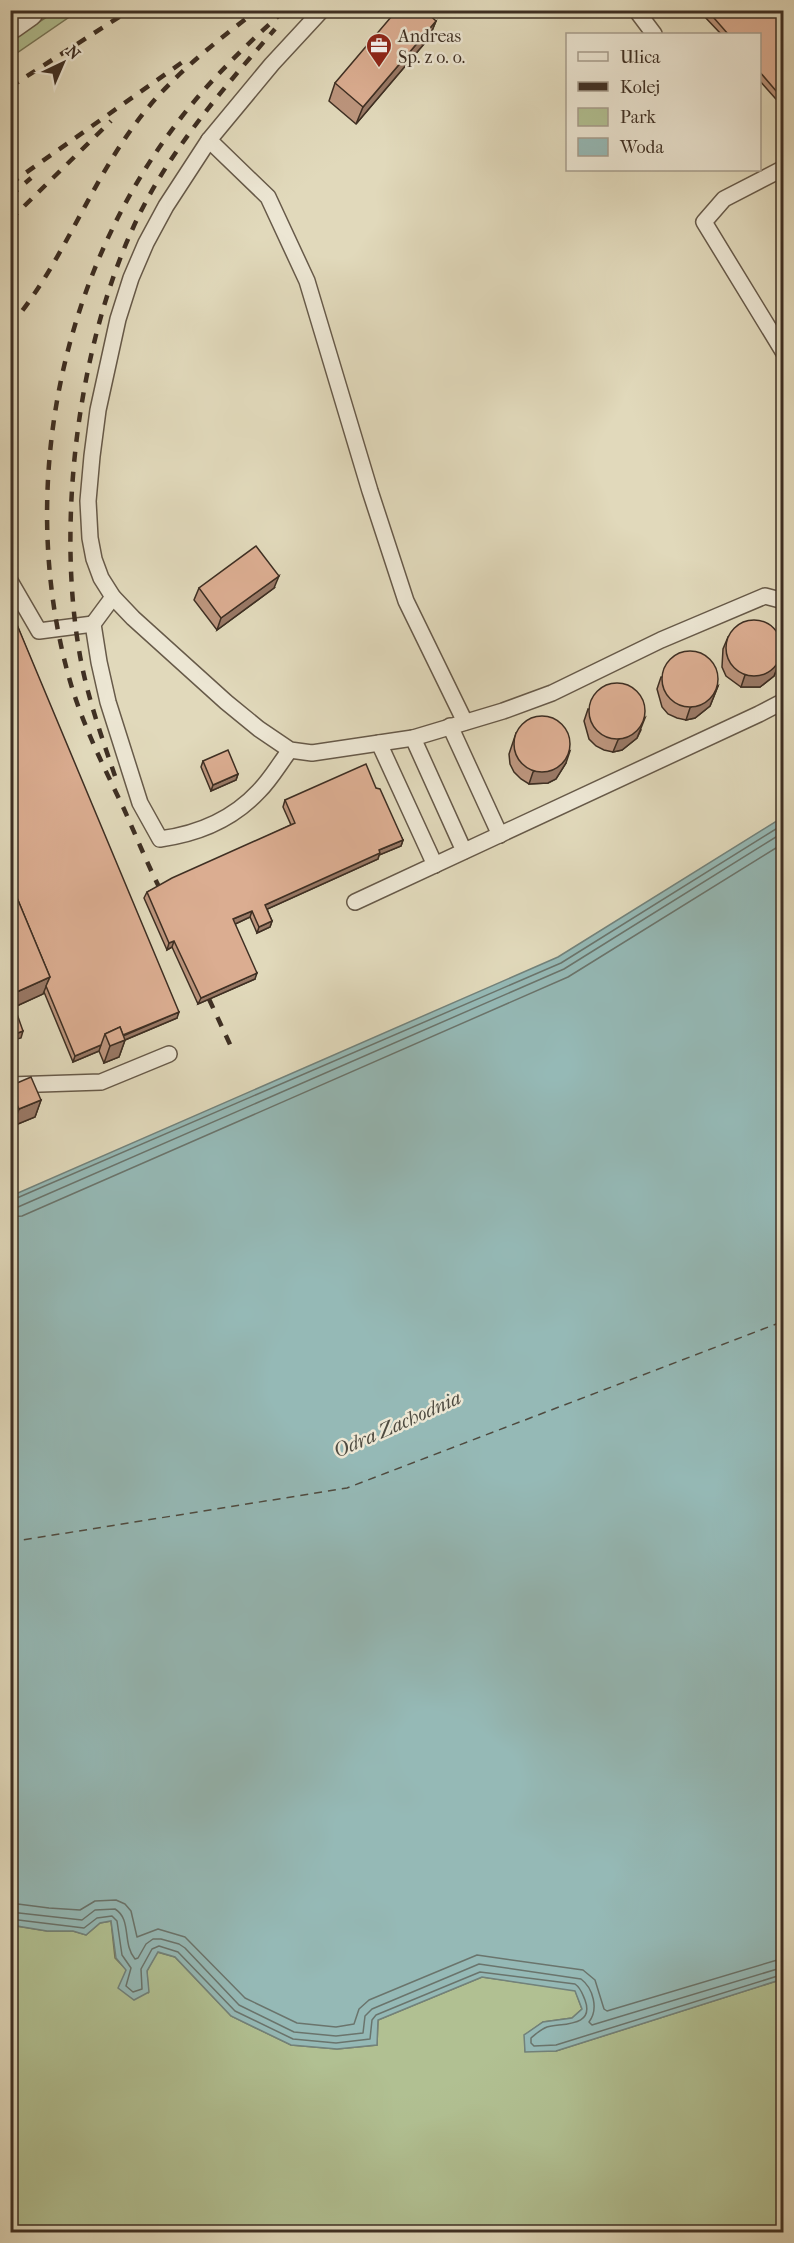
<svg xmlns="http://www.w3.org/2000/svg" width="794" height="2243" font-family="'IM FELL French Canon',serif">
	<style>
		.green { fill: #b1c092; stroke: #78785a; stroke-width: 1.5 }
		.water { fill: #95b9b6; stroke: #72827b; stroke-width: 1.5 }
		.lines { fill: none; stroke-linecap: round; stroke-linejoin: round }
		.shore { stroke: #6a746c; stroke-width: 1.5 }
		.ferry { stroke: #4f4b40; stroke-width: 1.5; stroke-dasharray: 8 6; stroke-linecap: butt }
		.service-casing { stroke: #675a49; stroke-width: 18 }
		.tertiary-casing { stroke: #675a49; stroke-width: 36 }
		.service { stroke: #ece6d3; stroke-width: 15 }
		.tertiary { stroke: #ece6d3; stroke-width: 33 }
		.rail { stroke: #3e2f23; stroke-width: 4.5; stroke-dasharray: 10 10; stroke-linecap: butt }
		.wall { fill: #bc957d; stroke: #3e2f23; stroke-width: 1.5 }
		.shaded-wall { fill: #997966; stroke: #3e2f23; stroke-width: 1.5 }
		.building { fill: #dbad91; stroke: #3e2f23; stroke-width: 1.5 }
		.labels { text-anchor: middle; stroke-width: 5; stroke-linejoin: round; paint-order: stroke }
		.poi-label { font-size: 18px; fill: #3e2f23; stroke: #ece6d3; text-anchor: start }
		.water-label { font-size: 20px; font-style: italic; fill: #4f4b40; stroke: #ece6d3 }
	</style>
	<rect width="100%" height="100%" fill="#e1d9bb"/>
	<filter id="stains"><feTurbulence type="fractalNoise" baseFrequency=".00333" numOctaves="4"/><feColorMatrix values="0 0 0 0 .2 0 0 0 0 .09 0 0 0 0 .02 0 0 0 .5 -.17"/></filter>
	<radialGradient id="worn" r=".72"><stop offset=".6" stop-color="#630" stop-opacity="0"/><stop offset="1" stop-color="#630" stop-opacity=".3"/></radialGradient>
	<g class="green">
		<polygon points="56,11 78,11 11,57 11,40"/>
		<polygon points="111,1921 115,1958 148,1992 147,1971 157,1952 175,1957 231,2016 291,2045 337,2049 377,2045 378,2020 482,1977 575,1990 582,2009 572,2018 543,2022 525,2035 525,2051 556,2051 783,1979 783,2232 11,2232 10,1925 47,1931 73,1931 86,1935 100,1923"/>
	</g>
	<polygon class="water" points="783,817 783,1979 556,2051 525,2052 524,2035 543,2022 572,2018 582,2009 575,1991 482,1977 378,2020 377,2045 337,2049 291,2045 231,2016 175,1957 158,1952 147,1971 149,1992 134,2000 118,1988 126,1970 116,1958 111,1921 100,1923 86,1935 73,1931 47,1931 11,1925 11,1196 558,957"/>
	<g class="lines">
		<g class="shore">
			<polyline points="10,1201 561,963 784,824"/>
			<polyline points="10,1208 18,1207 564,969 784,832"/>
			<polyline points="10,1217 22,1216 568,977 784,843"/>
			<polyline points="10,1903 49,1908 80,1910 95,1901 116,1900 125,1904 131,1911 137,1937 158,1929 185,1937 245,1998 297,2023 336,2027 354,2024 359,2009 369,2000 477,1955 583,1970 595,1980 604,2009 607,2011 784,1958"/>
			<path d="M 10,1912 L 82,1920 L 95,1910 L 115,1909 C 132,1919 122,1944 135,1959 L 138,1958 L 146,1944 L 153,1939 L 161,1939 L 179,1944 L 185,1948 L 239,2005 L 294,2032 L 336,2036 L 363,2033 L 365,2016 L 372,2009 L 479,1964 L 581,1979 C 593,1988 599,2009 589,2022 L 592,2025 L 784,1967"/>
			<path d="M 10,1919 L 84,1928 L 97,1918 L 112,1916 L 117,1921 L 122,1955 L 131,1968 L 126,1986 L 133,1992 L 142,1989 L 141,1969 L 152,1949 L 159,1946 L 178,1952 L 235,2011 L 293,2039 L 336,2043 L 370,2039 L 372,2020 L 376,2015 L 480,1972 L 575,1984 C 581,1988 582,1993 585,2000 C 595,2027 562,2023 547,2027 C 541,2029 536,2034 531,2038 L 531,2043 L 534,2046 L 556,2045 L 784,1974"/>
		</g>
		<polyline class="ferry" points="10,1542 347,1488 784,1321"/>
		<defs>
			<g id="service">
				<polyline points="322,10 272,64 209,140 166,206 146,243 131,278 118,319 98,410 92,456 88,501 90,538 94,559 101,578 113,597 133,618 226,702 259,729 290,750 312,753 413,738 503,711 552,693 661,640 765,596 784,601"/>
				<polyline points="636,10 654,34"/>
				<polyline points="209,140 268,197 307,281 370,491 406,601 465,722"/>
				<polyline points="784,168 724,199 704,222 784,353"/>
				<polyline points="10,581 39,631 93,624"/>
				<path d="M 113,597 L 93,624 L 99,662 L 108,702 L 140,803 L 160,839 C 197,834 233,819 259,791 C 271,779 280,763 290,750"/>
				<polyline points="450,726 500,835"/>
				<polyline points="413,738 464,851"/>
				<polyline points="379,743 435,865"/>
				<polyline points="355,902 759,714 784,701"/>
				<polyline points="10,1085 101,1082 169,1054"/>
			</g>
			<polyline id="tertiary" points="10,22 27,10"/>
		</defs>
		<use href="#service" class="service-casing"/>
		<use href="#tertiary" class="tertiary-casing"/>
		<use href="#service" class="service"/>
		<use href="#tertiary" class="tertiary"/>
		<g class="rail">
			<polyline points="10,87 130,10"/>
			<polyline points="10,184 184,61"/>
			<polyline points="10,196 31,178"/>
			<polyline points="10,220 111,121"/>
			<path d="M 10,326 C 62,265 88,187 136,123 C 168,79 213,44 256,11"/>
			<path d="M 115,776 C 101,735 86,693 79,650 C 57,520 78,348 133,228 C 166,154 222,90 275,29"/>
			<path d="M 160,889 C 147,863 136,836 124,809 C 103,765 81,722 68,674 C 17,486 61,273 180,119 C 211,79 247,44 285,10"/>
			<polyline points="209,999 234,1053"/>
		</g>
	</g>
	<g class="wall">
		<polygon points="706,10 783,10 783,107 759,80 759,34 721,34 704,16"/>
		<polygon points="436,21 429,38 356,124 329,101 335,83"/>
		<polygon points="199,588 274,588 217,630 194,600"/>
		<polygon points="10,608 177,1018 125,1040 119,1057 104,1063 99,1051 73,1062 44,992 43,994 10,1009"/>
		<polygon points="728,637 778,667 774,676 760,687 741,687 726,676 722,667 723,649"/>
		<polygon points="661,677 718,686 710,706 695,718 686,720 677,718 668,714 662,707 657,689"/>
		<polygon points="588,709 641,730 637,738 622,750 613,752 604,750 596,746 589,739 584,721"/>
		<polygon points="516,733 566,763 556,779 548,783 529,784 521,779 514,772 510,764 509,754"/>
		<polygon points="203,761 238,774 236,780 211,791 201,767"/>
		<polygon points="376,788 403,840 401,846 379,855 378,859 267,909 272,921 270,927 257,933 250,917 235,924 255,979 198,1004 172,947 167,950 144,898 147,892 291,825 283,807 285,800"/>
		<polygon points="10,1086 41,1100 35,1117 13,1126 10,1121"/>
	</g>
	<g class="shaded-wall">
		<polygon points="436,21 429,38 356,124 363,107"/>
		<polygon points="279,576 274,588 217,630 221,618"/>
		<polygon points="782,655 774,676 760,687 741,687 745,675"/>
		<polygon points="718,686 710,706 695,718 686,720 690,708"/>
		<polygon points="645,718 637,738 622,750 613,752 618,740"/>
		<polygon points="570,751 566,763 556,779 548,783 529,784 533,772"/>
		<polygon points="238,774 236,780 211,791 213,785"/>
		<polygon points="403,840 401,846 379,855 378,859 263,911 265,905 379,850"/>
		<polygon points="252,911 250,917 231,926 233,919"/>
		<polygon points="272,921 270,927 257,933 259,927"/>
		<polygon points="174,941 172,947 167,950 169,943"/>
		<polygon points="257,973 255,979 198,1004 201,998"/>
		<polygon points="50,977 43,994 10,1009 10,995"/>
		<polygon points="179,1012 177,1018 120,1042 125,1040 119,1057 104,1063 110,1046 109,1042"/>
		<polygon points="23,1031 21,1038 10,1041 10,1036"/>
		<polygon points="101,1045 99,1051 73,1062 75,1056"/>
		<polygon points="41,1100 35,1117 13,1126 19,1109"/>
	</g>
	<g class="building">
		<polygon points="397,10 424,10 436,21 363,107 335,83"/>
		<polygon points="707,10 783,10 783,99 759,71 759,34 728,34"/>
		<polygon points="256,546 279,576 221,618 199,588"/>
		<polygon points="10,608 179,1012 123,1035 120,1027 105,1034 101,1045 75,1056 46,986 50,977 10,881"/>
		<circle cx="754" cy="648" r="28"/>
		<circle cx="690" cy="679" r="28"/>
		<circle cx="617" cy="711" r="28"/>
		<circle cx="542" cy="744" r="28"/>
		<polygon points="228,750 238,774 213,785 203,761"/>
		<polygon points="366,764 376,788 380,789 403,840 379,850 380,853 265,905 272,921 259,927 252,911 233,919 257,973 201,998 174,941 169,943 147,892 172,878 295,823 285,800"/>
		<polygon points="10,881 50,977 10,995"/>
		<polygon points="17,1014 23,1031 10,1036 10,1016"/>
		<polygon points="120,1027 125,1040 110,1046 105,1034"/>
		<polygon points="31,1077 41,1100 19,1109 10,1089 10,1086"/>
	</g>
	<defs>
		<symbol id="office-pin" viewBox="-11 -11 22 30"><path d="M0 17L-7.5 6A9.5 9.5 0 1 1 7.5 6Z" fill="#8f2418" stroke="#ece6d3"/><path d="M-6-3h4V-5.5h4V-3h4V5H-6ZM-1-4.5V-3h2v-1.5ZM-6 0V1H6V0Z" fill="#fff"/></symbol>
	</defs>
	<g fill-rule="evenodd">
		<use href="#office-pin" x="364" y="31" width="30" height="40"/>
	</g>
	<g class="labels">
		<g class="poi-label">
			<text x="398" y="42">Andreas<tspan x="398" dy="21">Sp. z o. o.</tspan></text>
		</g>
		<g class="water-label">
			<text transform="translate(397 1424) rotate(-24)" y="7">Odra Zachodnia</text>
		</g>
	</g>
	<rect width="794" height="2243" fill="none" stroke="#e1d9bb" stroke-width="36"/>
	<rect x="12" y="12" width="770" height="2219" fill="none" stroke="#3e2f23" stroke-width="3"/>
	<rect x="18" y="18" width="758" height="2207" fill="none" stroke="#3e2f23" stroke-width="1.5"/>
	<rect x="566" y="33" width="195" height="138" fill="#ece6d3" stroke="#a69d8d" stroke-width="1.5"/>
	<rect x="578" y="52" width="30" height="9" fill="#ece6d3" stroke="#a69d8d" stroke-width="1.5"/>
	<text x="620" y="63" font-size="18" fill="#3e2f23">Ulica</text>
	<rect x="578" y="82" width="30" height="9" fill="#3e2f23" stroke="#a69d8d" stroke-width="1.5"/>
	<text x="620" y="93" font-size="18" fill="#3e2f23">Kolej</text>
	<rect x="578" y="108" width="30" height="18" fill="#b1c092" stroke="#a69d8d" stroke-width="1.5"/>
	<text x="620" y="123" font-size="18" fill="#3e2f23">Park</text>
	<rect x="578" y="138" width="30" height="18" fill="#95b9b6" stroke="#a69d8d" stroke-width="1.5"/>
	<text x="620" y="153" font-size="18" fill="#3e2f23">Woda</text>
	<g transform="translate(63 63) rotate(44)" stroke="#ece6d3" stroke-width="4.5" paint-order="stroke">
	<path d="M0-4.5L10 22L0 15L-10 22Z" fill="#3e2f23"/>
	<text y="-9" font-size="16" font-weight="bold" text-anchor="middle" fill="#3e2f23">N</text>
	</g>
	<rect width="100%" height="100%" filter="url(#stains)"/>
	<rect width="100%" height="100%" fill="url(#worn)"/>
</svg>
